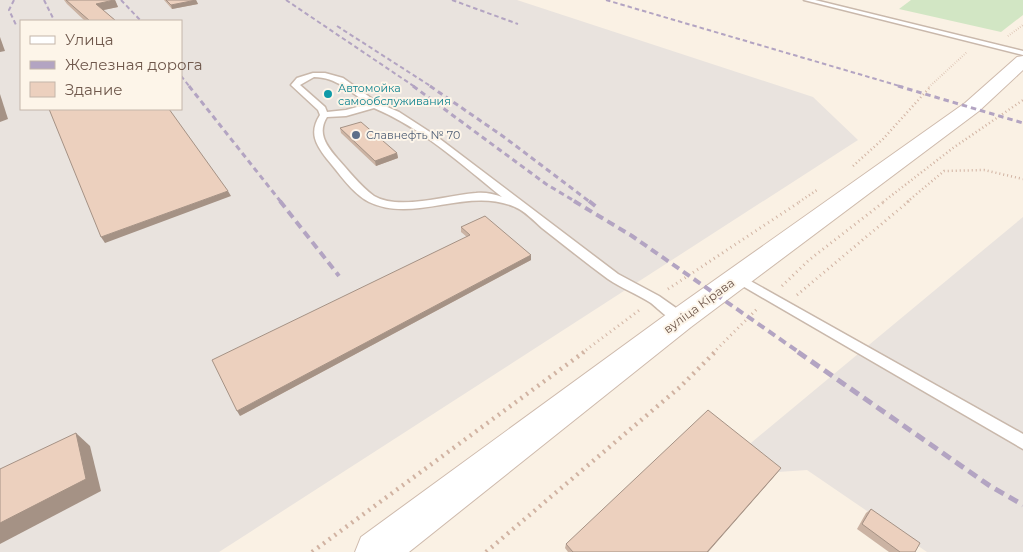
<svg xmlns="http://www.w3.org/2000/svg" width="1023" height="552" font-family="Montserrat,sans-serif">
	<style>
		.industrial { fill: #e9e3de; fill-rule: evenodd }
		.green { fill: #d2e6c4 }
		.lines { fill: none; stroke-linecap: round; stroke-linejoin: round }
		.service-casing { stroke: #c9b8ab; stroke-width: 3 }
		.secondary-casing { stroke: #cebaac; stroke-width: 2 }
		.path-far3 { stroke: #d1b3a2; stroke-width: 2; stroke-dasharray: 0.5 2; stroke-linecap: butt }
		.path-far2 { stroke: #d1b3a2; stroke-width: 2.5; stroke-dasharray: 1 3; stroke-linecap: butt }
		.path-far1 { stroke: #d1b3a2; stroke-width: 3; stroke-dasharray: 1 4; stroke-linecap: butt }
		.path { stroke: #d1b3a2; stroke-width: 4.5; stroke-dasharray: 2 5; stroke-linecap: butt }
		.service { fill: #fff; fill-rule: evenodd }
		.secondary { fill: #fff; fill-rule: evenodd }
		.rail-far3 { stroke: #b3a4c2; stroke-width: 2; stroke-dasharray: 4.5 3; stroke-linecap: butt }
		.rail-far2 { stroke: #b3a4c2; stroke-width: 3; stroke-dasharray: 5.5 4; stroke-linecap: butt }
		.rail-far1 { stroke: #b3a4c2; stroke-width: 4; stroke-dasharray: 8 5; stroke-linecap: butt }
		.rail { stroke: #b3a4c2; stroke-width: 5; stroke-dasharray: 10 6; stroke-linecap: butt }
		.wall { fill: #cbb3a3 }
		.shaded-wall { fill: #a59285 }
		.building { fill: #ecd0be; stroke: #a59285 }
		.culture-dot { fill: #0f9aa8; stroke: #fdf5e9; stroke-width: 2 }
		.service-dot { fill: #5c6f8a; stroke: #fdf5e9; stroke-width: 2 }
		.labels { text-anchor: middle; stroke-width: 4; stroke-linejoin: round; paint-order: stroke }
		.far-culture-label { font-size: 11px; fill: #0d838f; stroke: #fdf5e9; text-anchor: start }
		.far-service-label { font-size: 11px; fill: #4e5e75; stroke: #fdf5e9; text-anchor: start }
		.street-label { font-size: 12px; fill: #6f584c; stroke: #fdf5e9 }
	</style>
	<rect width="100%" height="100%" fill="#faf1e4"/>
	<g class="industrial">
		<path d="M 0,0 L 517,0 L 813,97 L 858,140 L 219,552 L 0,552 ZM 21,21 L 181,21 L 181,109 L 21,109 Z"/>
		<polygon points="1023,217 1023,552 927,552 807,470 778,472 746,447"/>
	</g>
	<polygon class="green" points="911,0 1023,0 1023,15 1001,32 899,9"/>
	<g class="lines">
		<defs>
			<g id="service">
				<polygon points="804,0 815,0 1023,51 1023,55"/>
				<path d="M 313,73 L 325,73 L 343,78 L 378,103 L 399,112 L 436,136 L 618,274 L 659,296 L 686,315 L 688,319 L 686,323 C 674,326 660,310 651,303 C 637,294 621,288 608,279 C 586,263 564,245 542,228 C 534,221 525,211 515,207 C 468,186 414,224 369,202 C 352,193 339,173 327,159 C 315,144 309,132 320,115 L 318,110 L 291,85 L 297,78 ZM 314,77 C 336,77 351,92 368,104 L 346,110 L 327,112 L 325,107 L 300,85 ZM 374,108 C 422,128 462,165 502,197 C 494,194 485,192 476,193 C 448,195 399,211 374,196 C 360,186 348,170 337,158 C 326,145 317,133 327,117 L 346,116 Z"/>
				<polygon points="738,274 1023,434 1023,449 734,281 732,278"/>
			</g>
			<polygon id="secondary" points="1023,56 1023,70 979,111 691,327 409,552 355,552 361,537 671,311 965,103 1017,57"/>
		</defs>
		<use href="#service" class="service-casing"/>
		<use href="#secondary" class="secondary-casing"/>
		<g class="path-far3">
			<polyline points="1008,36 1023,25"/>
			<polyline points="929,87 967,52"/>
		</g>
		<g class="path-far2">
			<polyline points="853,166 883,139 931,86"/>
			<polyline points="799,202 817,190"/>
			<polyline points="883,202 953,148 1023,100"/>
			<polyline points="907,202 944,171 984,170 1023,179"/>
		</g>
		<g class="path-far1">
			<polyline points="782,286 809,260 885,201"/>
			<polyline points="668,289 801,201"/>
			<polyline points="797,295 909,201"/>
			<polyline points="582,353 641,309"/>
			<polyline points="713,353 759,307"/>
		</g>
		<g class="path">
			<polyline points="312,552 584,352"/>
			<polyline points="486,552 680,387 715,352"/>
		</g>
		<use href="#service" class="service"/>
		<use href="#secondary" class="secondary"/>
		<g class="rail-far3">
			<polyline points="14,0 9,10 17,27"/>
			<polyline points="44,0 54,20"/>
			<polyline points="121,0 141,21"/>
			<polyline points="286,0 415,87"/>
			<polyline points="452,0 518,24"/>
			<polyline points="606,0 903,87"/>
			<polyline points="337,26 432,87"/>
			<polyline points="181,76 190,87"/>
		</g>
		<g class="rail-far2">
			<polyline points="189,86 281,202"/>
			<polyline points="413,86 546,184 576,202"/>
			<polyline points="430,86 504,137 590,202"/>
			<polyline points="898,86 1023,123"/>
		</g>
		<g class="rail-far1">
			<polyline points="280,201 339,276"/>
			<polyline points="574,201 632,236 800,353"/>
			<polyline points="589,201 599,209"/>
		</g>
		<polyline class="rail" points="798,352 990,486 1023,505"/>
	</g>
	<g class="wall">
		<polygon points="64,0 115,0 118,7 103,10 116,21 85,21 67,4"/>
		<polygon points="164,0 196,0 198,4 172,9"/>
		<polygon points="340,128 397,153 398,158 376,166 341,133"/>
		<polygon points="461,227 531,255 531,260 240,416 467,237 461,232"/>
		<polygon points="778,472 708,552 568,552 565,548 566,544"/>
		<polygon points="871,509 915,552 889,552 857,529 866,513"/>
	</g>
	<g class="shaded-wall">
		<polygon points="115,0 118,7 99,11 96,4"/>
		<polygon points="196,0 198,4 172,9 171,5"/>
		<polygon points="0,37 5,51 0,52"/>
		<polygon points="0,94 8,119 0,122"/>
		<polygon points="397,153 398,158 376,166 375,161"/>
		<polygon points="228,191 231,196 105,243 101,237"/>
		<polygon points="531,255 531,260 240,416 237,411"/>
		<polygon points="76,433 90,446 101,491 0,544 0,523"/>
		<polygon points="781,468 778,472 708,552 707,552"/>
	</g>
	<g class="building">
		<polygon points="66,0 114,0 96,4 116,21 90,21"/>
		<polygon points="166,0 196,0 171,5"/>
		<polygon points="49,109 169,109 228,191 101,237"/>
		<polygon points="361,122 397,153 375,161 340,128"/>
		<polygon points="485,216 531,255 237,411 212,360 470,235 461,227"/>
		<polygon points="708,410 781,468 707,552 573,552 566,544"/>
		<polygon points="76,433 86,479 0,523 0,469"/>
		<polygon points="871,509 920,543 915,552 900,552 862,524"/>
	</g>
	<circle class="culture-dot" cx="328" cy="94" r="5"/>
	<circle class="service-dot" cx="356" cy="135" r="5"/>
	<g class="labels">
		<g class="far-culture-label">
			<text x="338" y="92">Автомойка<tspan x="338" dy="13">самообслуживания</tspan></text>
		</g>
		<g class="far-service-label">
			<text x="366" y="139">Славнефть № 70</text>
		</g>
		<g class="street-label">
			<text transform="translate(699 306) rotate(-36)" y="4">вуліца Кірава</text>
		</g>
	</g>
	<rect x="20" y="20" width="162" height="90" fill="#fdf5e9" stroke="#c4b6aa"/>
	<rect x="30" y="36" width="25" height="8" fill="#ffffff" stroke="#c4b6aa"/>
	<text x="65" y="45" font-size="15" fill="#6f584c">Улица</text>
	<rect x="30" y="61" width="25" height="8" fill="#b3a4c2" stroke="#c4b6aa"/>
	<text x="65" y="70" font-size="15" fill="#6f584c">Железная дорога</text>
	<rect x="30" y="82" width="25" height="15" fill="#ecd0be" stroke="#c4b6aa"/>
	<text x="65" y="95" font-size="15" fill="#6f584c">Здание</text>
</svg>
